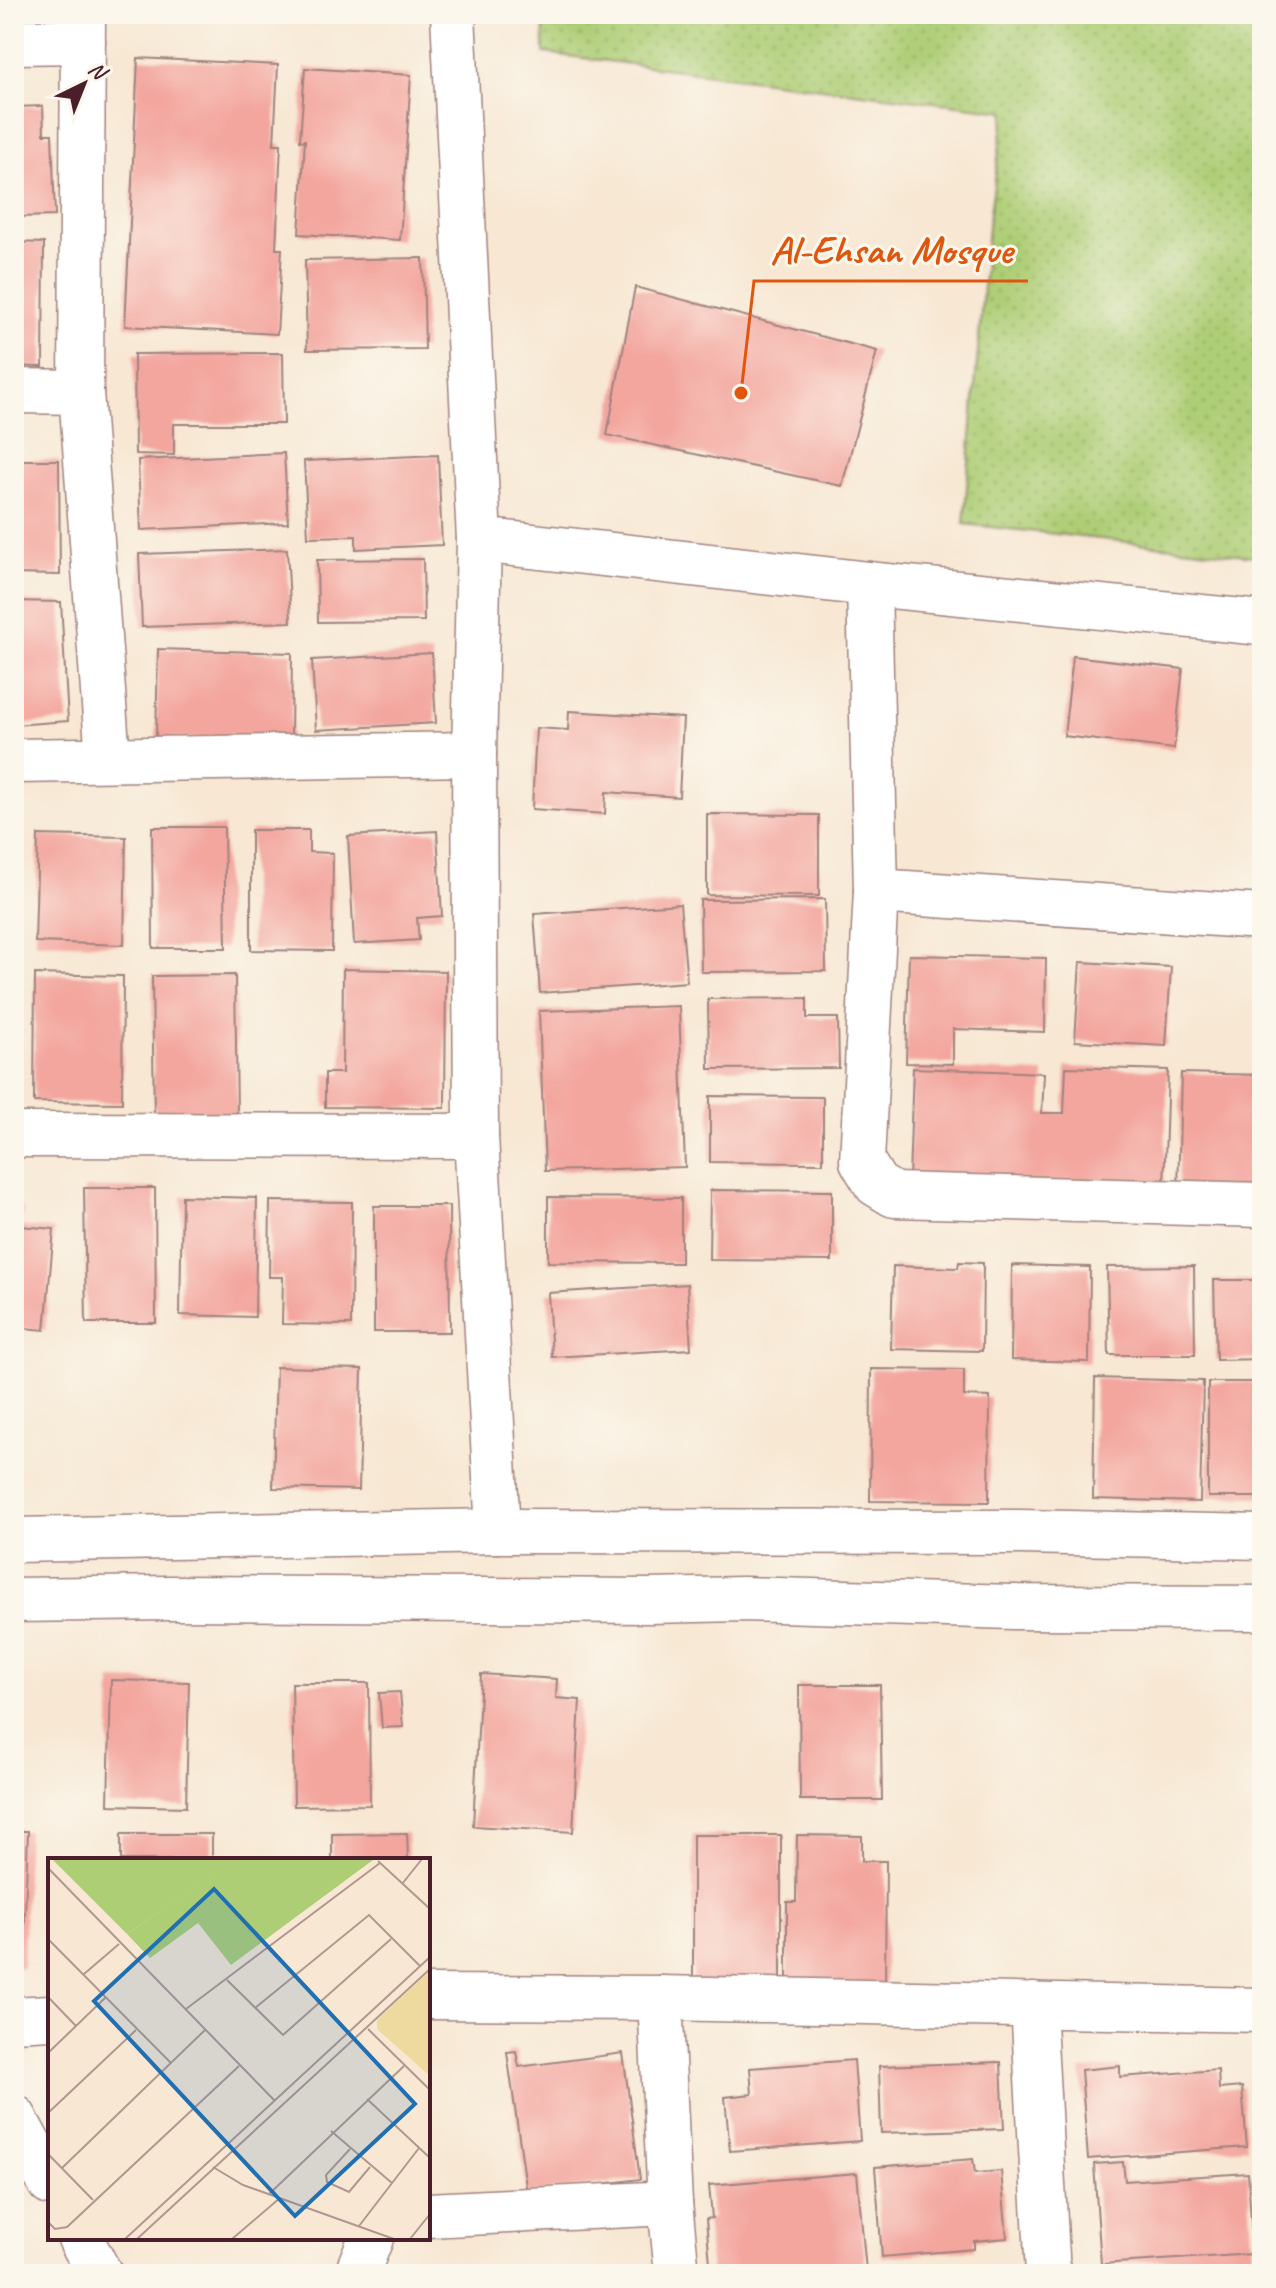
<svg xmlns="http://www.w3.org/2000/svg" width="1276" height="2288" font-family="Caveat,sans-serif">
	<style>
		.grass { fill: url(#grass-dots); stroke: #7c7650; stroke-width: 2 }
		.building { fill: #f3a69e }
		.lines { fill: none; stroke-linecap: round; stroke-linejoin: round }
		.minor-casing { stroke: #a0837f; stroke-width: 47 }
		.tertiary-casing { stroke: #a0837f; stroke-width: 47 }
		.minor { stroke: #fff; stroke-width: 44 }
		.tertiary { stroke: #fff; stroke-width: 44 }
		.inset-road { fill: none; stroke: #b29790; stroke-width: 2 }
		.view { fill: #1f6fb2; fill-opacity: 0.15; stroke: #1f6fb2; stroke-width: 4 }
		.inset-edge { fill: none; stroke: #4a1f2b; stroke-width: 4 }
		.leader { fill: none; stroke: #e0560e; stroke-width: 3 }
		.callout-dot { fill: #e0560e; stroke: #fbf7ec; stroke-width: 3 }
		.callout-label { font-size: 40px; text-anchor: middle; font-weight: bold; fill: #e0560e; stroke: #fbf7ec; stroke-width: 6; stroke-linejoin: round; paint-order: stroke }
	</style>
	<defs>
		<pattern id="grass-dots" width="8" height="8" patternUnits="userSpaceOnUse" patternTransform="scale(2)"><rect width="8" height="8" fill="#aece76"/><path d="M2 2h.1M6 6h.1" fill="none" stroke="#97b066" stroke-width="1.8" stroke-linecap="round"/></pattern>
	</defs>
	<rect width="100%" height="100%" fill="#fbf7ec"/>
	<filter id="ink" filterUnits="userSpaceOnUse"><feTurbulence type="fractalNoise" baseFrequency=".0125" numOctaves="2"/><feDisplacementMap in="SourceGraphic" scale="16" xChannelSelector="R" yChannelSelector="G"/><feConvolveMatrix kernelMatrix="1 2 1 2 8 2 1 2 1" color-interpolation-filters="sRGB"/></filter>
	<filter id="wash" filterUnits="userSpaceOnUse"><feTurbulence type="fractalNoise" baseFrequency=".006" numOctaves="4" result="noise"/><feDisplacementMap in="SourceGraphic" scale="32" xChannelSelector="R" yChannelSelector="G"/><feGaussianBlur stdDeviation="1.8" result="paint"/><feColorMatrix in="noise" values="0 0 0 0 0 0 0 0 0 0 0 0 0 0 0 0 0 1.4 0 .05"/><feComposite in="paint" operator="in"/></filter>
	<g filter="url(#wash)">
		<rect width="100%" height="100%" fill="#f7e7d3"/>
		<polygon class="grass" points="543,14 1262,14 1262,557 964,524 988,226 1005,111 544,53"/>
		<g id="blocks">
			<g class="building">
				<polygon points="138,58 278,65 274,144 281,144 276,249 282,249 277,334 125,326"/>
				<polygon points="305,68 411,75 400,240 299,234 305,140 300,141"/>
				<polygon points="43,106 44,134 52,134 55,216 14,217 14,107"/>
				<polygon points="14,242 44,243 43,367 14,366"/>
				<polygon points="423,258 425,349 307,350 305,260"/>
				<polygon points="635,287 877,351 842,486 607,435"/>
				<polygon points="283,353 284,424 174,424 174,455 135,454 134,354"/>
				<polygon points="284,453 288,523 141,530 138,460"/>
				<polygon points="438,455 442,545 356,549 356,536 308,537 304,461"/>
				<polygon points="14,460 59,460 60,575 14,574"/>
				<polygon points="287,549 291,622 142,627 139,554"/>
				<polygon points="423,559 424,621 318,622 317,560"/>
				<polygon points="14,601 61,602 68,721 14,725"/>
				<polygon points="158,649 292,653 291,740 156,738"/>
				<polygon points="432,653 436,723 316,730 312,660"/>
				<polygon points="1073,656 1183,669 1174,749 1064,736"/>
				<polygon points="569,711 683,718 679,797 606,792 605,814 532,809 536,728 568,730"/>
				<polygon points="707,814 819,815 819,896 707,895"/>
				<polygon points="152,827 224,827 226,948 153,948"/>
				<polygon points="251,830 309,830 309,852 333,853 332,951 251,950"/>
				<polygon points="437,831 442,916 417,918 419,940 354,944 348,836"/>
				<polygon points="38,835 126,837 124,945 35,942"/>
				<rect x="14" y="837" width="3" height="111"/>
				<polygon points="825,899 826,971 701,972 700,900"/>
				<polygon points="680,904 687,982 540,993 534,914"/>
				<polygon points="909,955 1046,958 1045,1032 953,1029 953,1064 906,1063"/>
				<polygon points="1080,962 1171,967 1166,1046 1075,1041"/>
				<polygon points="343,969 446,971 445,1108 325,1107 325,1073 342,1073"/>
				<polygon points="35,974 123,976 122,1103 34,1102"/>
				<polygon points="235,975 237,1115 154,1116 152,976"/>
				<polygon points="807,998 807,1018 838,1018 839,1068 709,1069 708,999"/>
				<polygon points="679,1006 685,1167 545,1171 539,1011"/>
				<polygon points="1066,1067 1168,1070 1164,1188 909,1179 913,1068 1044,1073 1042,1113 1064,1113"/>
				<polygon points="1181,1073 1262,1075 1262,1196 1178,1193"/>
				<polygon points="710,1096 823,1097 823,1163 710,1162"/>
				<polygon points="84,1188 155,1188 156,1323 86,1323"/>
				<polygon points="710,1190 832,1191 832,1261 709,1260"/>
				<polygon points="182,1196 257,1198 255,1317 180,1315"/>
				<polygon points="548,1197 681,1198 681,1263 548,1262"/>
				<polygon points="270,1201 352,1202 351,1325 282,1324 283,1277 269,1277"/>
				<polygon points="374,1206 449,1206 450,1332 374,1332"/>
				<polygon points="14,1208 23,1208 21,1226 54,1229 45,1330 14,1327"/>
				<polygon points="959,1262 983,1263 982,1351 891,1349 893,1266 958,1268"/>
				<polygon points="1012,1265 1090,1267 1089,1362 1011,1360"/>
				<polygon points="1194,1266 1195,1355 1109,1355 1107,1267"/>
				<polygon points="1214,1280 1262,1280 1262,1359 1216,1360"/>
				<polygon points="687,1284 691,1349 552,1357 548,1293"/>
				<polygon points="276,1367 362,1369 359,1490 273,1488"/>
				<polygon points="871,1369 964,1370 964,1396 990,1397 989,1502 870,1501"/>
				<polygon points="1095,1378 1203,1381 1200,1502 1093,1499"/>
				<rect x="1208" y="1382" width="54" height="115"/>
				<polygon points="481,1674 557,1679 556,1698 580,1700 573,1832 473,1826"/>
				<polygon points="111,1680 189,1682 186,1807 108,1805"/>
				<polygon points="292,1683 369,1683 370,1805 294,1806"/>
				<polygon points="799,1685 880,1685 882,1800 800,1800"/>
				<polygon points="400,1692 403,1727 382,1728 379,1693"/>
				<polygon points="14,1831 28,1831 23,1968 14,1967"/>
				<polygon points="407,1833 408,1860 332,1860 332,1834"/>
				<rect x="121" y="1834" width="91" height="26"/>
				<polygon points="693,1835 781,1835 781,1983 693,1982"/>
				<polygon points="797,1835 862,1836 862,1861 886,1861 885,1987 787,1985 787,1902 796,1902"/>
				<polygon points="516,2051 519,2067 623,2053 640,2179 527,2194 507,2052"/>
				<polygon points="854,2060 860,2141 730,2151 725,2097 752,2094 750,2068"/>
				<polygon points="1001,2062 1004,2129 881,2133 879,2066"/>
				<polygon points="1120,2066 1120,2077 1218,2070 1219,2089 1242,2087 1247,2147 1088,2159 1081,2070"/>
				<polygon points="973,2159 975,2173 1001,2171 1007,2238 974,2241 974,2249 882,2257 875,2167"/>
				<polygon points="1123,2162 1125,2181 1248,2173 1253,2254 1101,2264 1094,2164"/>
				<polygon points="857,2173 866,2271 825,2274 711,2274 706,2219 712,2218 709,2185"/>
			</g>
		</g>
	</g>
	<g filter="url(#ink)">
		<use href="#blocks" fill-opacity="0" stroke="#a0837f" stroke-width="2"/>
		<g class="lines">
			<defs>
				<g id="minor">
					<polyline points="83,14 81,392 108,759"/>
					<polyline points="453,14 479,540 474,754 476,1136 498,1531"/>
					<polyline points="14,42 83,41"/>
					<polyline points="14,391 81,392"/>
					<polyline points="479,540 869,584 1262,623"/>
					<polyline points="869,584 876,891 862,1161 876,1184 894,1195 1262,1205"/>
					<polyline points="14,761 474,754"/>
					<polyline points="876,891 1262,917"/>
					<polyline points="14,1135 476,1136"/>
					<polyline points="428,1997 660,1998 1262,2010"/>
					<polyline points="660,1998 670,2203 677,2274"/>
					<polyline points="1033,2005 1048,2274"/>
					<polyline points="14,2019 50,2017"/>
					<polyline points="14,2117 50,2183"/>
					<polyline points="428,2215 670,2203"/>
					<polyline points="80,2238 100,2274"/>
					<polyline points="361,2274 359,2268 371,2238"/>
				</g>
				<g id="tertiary">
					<polyline points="14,1540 498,1531 1020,1532 1262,1537"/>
					<polyline points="14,1600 171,1598 648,1601 743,1599 1013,1607 1262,1608"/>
				</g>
			</defs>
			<use href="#minor" class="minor-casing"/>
			<use href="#tertiary" class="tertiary-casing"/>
			<use href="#minor" class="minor"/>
			<use href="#tertiary" class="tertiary"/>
		</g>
	</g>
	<g transform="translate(48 1858)">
		<rect width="382" height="382" fill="#f7e7d3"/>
		<path d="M 187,1 L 324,1 L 325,2 L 183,107 L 150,65 L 102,100 L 79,76 Z" fill="#aece76"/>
		<path d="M 382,113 L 382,218 L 329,171 L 329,162 Z" fill="#eeda9e"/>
		<path d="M 4,1 L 188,1 L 79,76 Z" fill="#aece76"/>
		<path class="inset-road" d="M 330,3 L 382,51M 0,10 L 227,243M 354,26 L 374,1M 0,81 L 123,205M 36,116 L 71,86M 179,122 L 235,177 L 343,81M 0,139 L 28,168M 207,150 L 321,57 L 372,108M 138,151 L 332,5M 320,171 L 382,232M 0,195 L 58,139M 319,241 L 382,300M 0,255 L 88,172M 283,273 L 344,325M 302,291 L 278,317 L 279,324 L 301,334 L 322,309M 0,296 L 45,342M 165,309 L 195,327 L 346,381M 14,310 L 157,172M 220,337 L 356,208M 0,364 L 7,371 L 19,369 L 191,208M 311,368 L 371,290M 77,381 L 382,99M 89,381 L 382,111M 184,381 L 232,340M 362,381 L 382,356"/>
		<path class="view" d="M 166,31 L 367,246 L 247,358 L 46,143 Z"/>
		<rect width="382" height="382" class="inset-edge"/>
	</g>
	<path class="leader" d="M741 393L754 281H1028"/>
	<circle class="callout-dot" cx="741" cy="393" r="8"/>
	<g class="callout-label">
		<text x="891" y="263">Al-Ehsan Mosque</text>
	</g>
	<rect width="1276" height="2288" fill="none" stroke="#fbf7ec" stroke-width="48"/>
	<g transform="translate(84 84) rotate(43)" stroke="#fbf7ec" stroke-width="6" paint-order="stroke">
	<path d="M0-6L14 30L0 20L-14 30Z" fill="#4a1f2b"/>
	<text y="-12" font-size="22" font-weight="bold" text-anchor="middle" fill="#4a1f2b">N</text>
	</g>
</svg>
